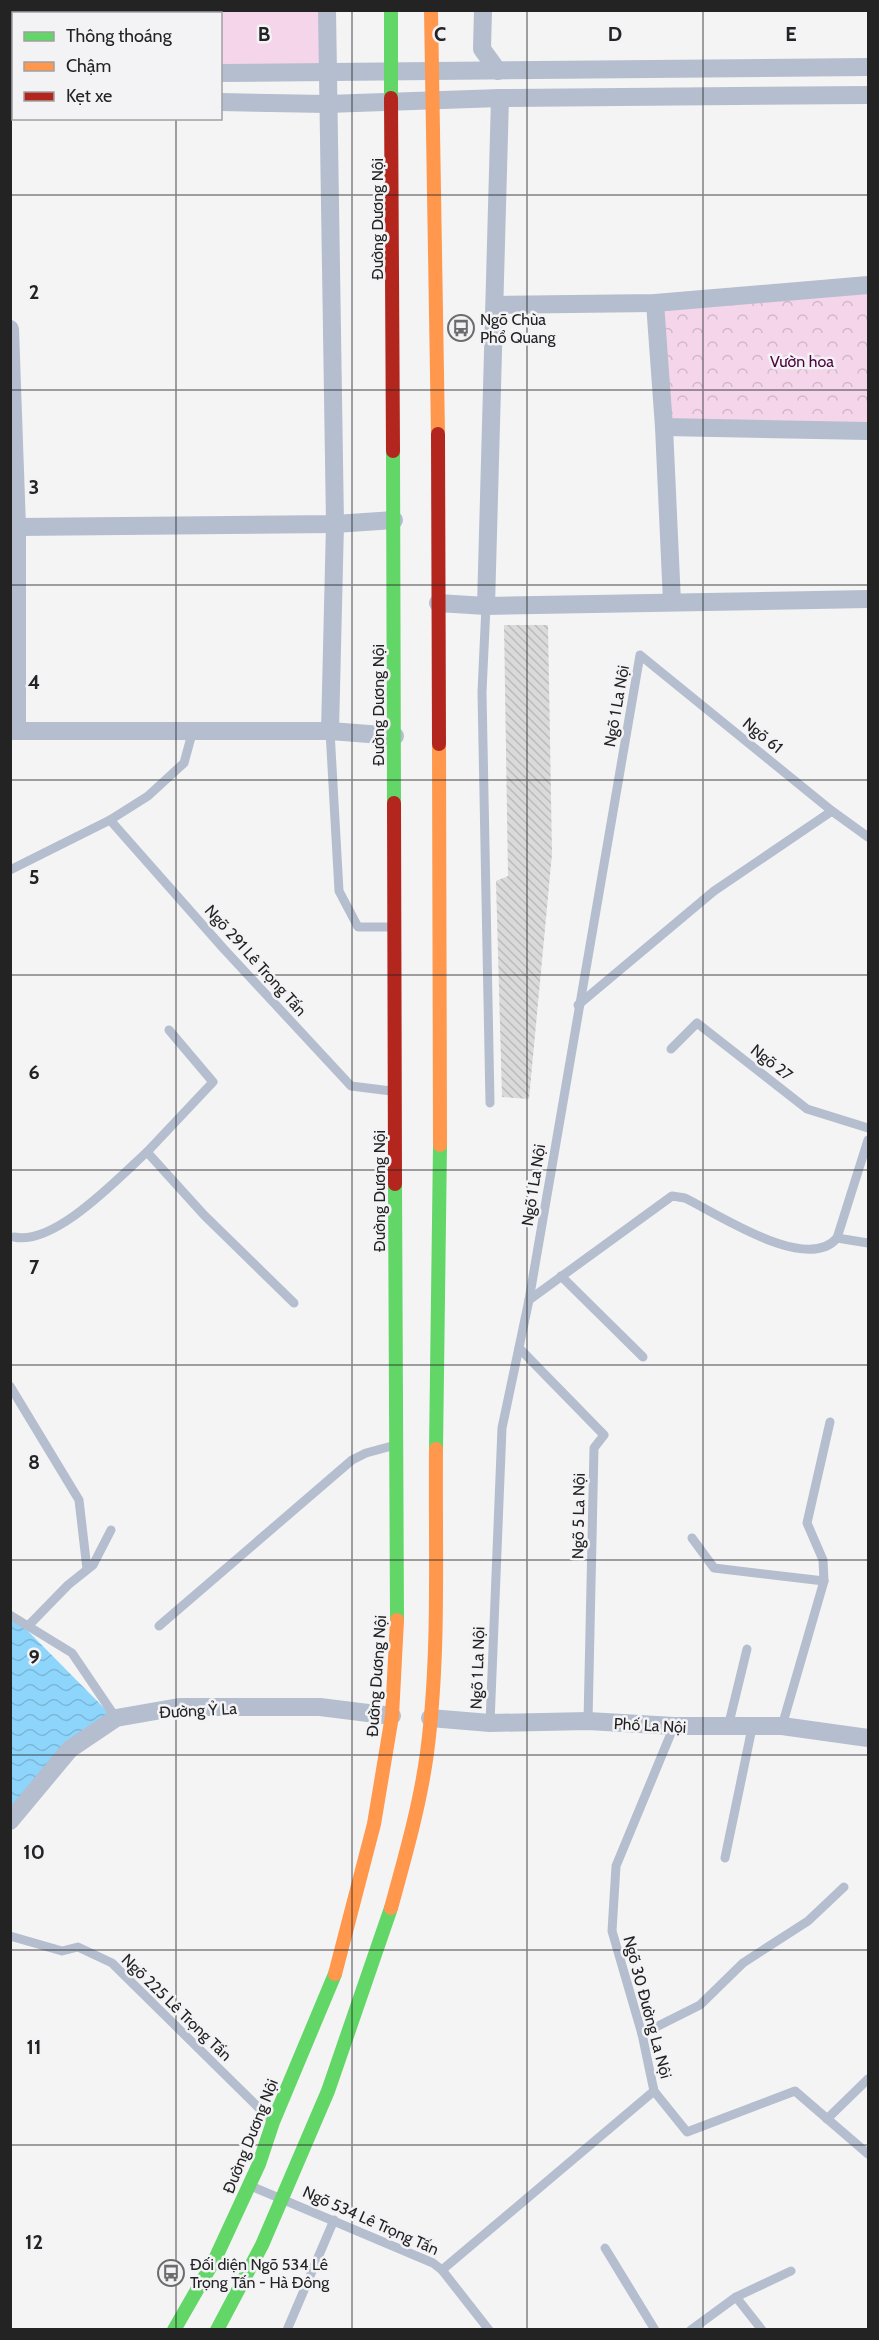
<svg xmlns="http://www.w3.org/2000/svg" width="879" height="2340" font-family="Cabin,sans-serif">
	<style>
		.grass { fill: #f5d5ea }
		.park { fill: url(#park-crowns) }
		.water { fill: url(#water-waves) }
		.building { fill: url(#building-back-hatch) }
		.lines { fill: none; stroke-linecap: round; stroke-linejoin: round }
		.lane { stroke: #b5bece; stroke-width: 9 }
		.street { stroke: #b5bece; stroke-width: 18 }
		.fast { stroke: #63d668; stroke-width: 14 }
		.slow { stroke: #ff974d; stroke-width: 14 }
		.jam { stroke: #b3261e; stroke-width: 14 }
		.grid { fill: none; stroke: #232324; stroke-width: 1.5; stroke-opacity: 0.55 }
		.labels { text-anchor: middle; stroke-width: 5; stroke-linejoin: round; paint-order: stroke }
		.street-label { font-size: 16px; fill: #232324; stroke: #f3f3f6 }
		.poi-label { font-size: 16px; fill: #232324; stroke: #f3f3f6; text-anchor: start }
		.park-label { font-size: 16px; fill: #4e023d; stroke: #f3f3f6 }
		.grid-label { font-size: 20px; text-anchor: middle; font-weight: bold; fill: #232324; stroke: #f3f3f6; stroke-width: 5; stroke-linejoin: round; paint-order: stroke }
	</style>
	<defs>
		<pattern id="park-crowns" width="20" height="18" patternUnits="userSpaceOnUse" patternTransform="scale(1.5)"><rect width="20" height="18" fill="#f5d5ea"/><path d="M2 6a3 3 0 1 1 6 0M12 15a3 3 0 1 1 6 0" fill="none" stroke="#d2b7c9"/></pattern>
		<pattern id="water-waves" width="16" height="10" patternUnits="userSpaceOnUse" patternTransform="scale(1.5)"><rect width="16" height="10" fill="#8ed5fc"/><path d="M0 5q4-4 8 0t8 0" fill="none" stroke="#7ab7d8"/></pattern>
		<pattern id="building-back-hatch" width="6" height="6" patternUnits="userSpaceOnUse" patternTransform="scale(1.5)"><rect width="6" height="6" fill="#dadadb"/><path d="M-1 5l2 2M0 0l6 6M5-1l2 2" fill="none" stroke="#bbbbbc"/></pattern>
	</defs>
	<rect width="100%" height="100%" fill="#f4f4f5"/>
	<polygon class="grass" points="18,10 322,11 323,65 221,67 220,14 18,14"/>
	<polygon class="park" points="868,288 868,429 667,424 659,306"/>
	<polygon class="water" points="14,1617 114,1718 11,1819 10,1620"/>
	<polygon class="building" points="504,625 548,625 552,854 529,1099 502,1097 496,881 508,876"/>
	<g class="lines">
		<g class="lane">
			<polyline points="486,606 482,692 490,1103"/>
			<polyline points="330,731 339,891 358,927 392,927"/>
			<polyline points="110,820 223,948 351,1086 391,1091"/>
			<polyline points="10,870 110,820 148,796 184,763 193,730"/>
			<polyline points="578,1005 714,891 832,811"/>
			<polyline points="169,1030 213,1082 147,1152 204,1215 294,1303"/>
			<polyline points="671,1049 697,1023 807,1109 868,1128"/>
			<polyline points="868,1140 837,1238 868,1243"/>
			<path d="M 14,1237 C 55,1246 118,1178 147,1152"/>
			<polyline points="561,1276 643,1357"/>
			<path d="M 529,1300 L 672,1196 L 685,1198 C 718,1214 807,1274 837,1238"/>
			<polyline points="519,1348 604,1435 594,1448 588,1721"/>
			<polyline points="10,1386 79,1500 87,1569"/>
			<polyline points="692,1538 714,1568 824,1581 782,1726"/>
			<polyline points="824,1581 823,1560 807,1523 830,1422"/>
			<polyline points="10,1615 72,1653 116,1718"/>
			<polyline points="28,1626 68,1585 93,1565 111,1530"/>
			<polyline points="159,1626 352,1460 366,1453 392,1446"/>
			<polyline points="490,1723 502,1428 529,1300 640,655 832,811 868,837"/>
			<polyline points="674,1726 616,1866 612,1931 642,2034 654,2091 687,2132 795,2091 868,2154"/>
			<polyline points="728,1727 747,1649"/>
			<polyline points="725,1858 752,1728"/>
			<polyline points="10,1936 62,1951 78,1947 112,1963 269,2118"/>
			<polyline points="642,2034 700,2005 743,1963 808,1921 844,1887"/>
			<polyline points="827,2119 868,2079"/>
			<polyline points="251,2186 433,2263 442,2270 489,2330"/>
			<polyline points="605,2248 655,2330"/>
			<polyline points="442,2270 654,2091"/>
			<polyline points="736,2297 762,2330"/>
			<polyline points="287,2330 334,2220"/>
			<polyline points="691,2330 736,2297 791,2271"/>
		</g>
		<g class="street">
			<polyline points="327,10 335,524 330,731"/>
			<polyline points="483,10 482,49 498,71"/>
			<polyline points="10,18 10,82"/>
			<polyline points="220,73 868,67"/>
			<polyline points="220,102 327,104 500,98 868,95"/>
			<polyline points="10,104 14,104"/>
			<polyline points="655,303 664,427 672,602"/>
			<polyline points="495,305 655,303 868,285"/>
			<polyline points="10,329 17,527 17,730"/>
			<polyline points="664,427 868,431"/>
			<polyline points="17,527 335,524 394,520"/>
			<polyline points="438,603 486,606 868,599"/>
			<polyline points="486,606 500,98"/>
			<polyline points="10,731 330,731 395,736"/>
			<polyline points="430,1718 490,1723 588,1721 674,1726 782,1726 868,1738"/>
			<polyline points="10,1821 70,1749 116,1718 179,1707 320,1707 392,1716"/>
		</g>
		<g class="fast">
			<polyline points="391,10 391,98"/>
			<polyline points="393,451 394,803"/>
			<polyline points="395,1184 397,1620"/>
			<polyline points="436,1449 440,1145"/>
			<polyline points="174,2330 216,2257 259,2164 273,2122 335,1974"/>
			<polyline points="217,2330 262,2245 328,2091 391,1908"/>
		</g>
		<g class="slow">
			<polyline points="431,10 438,434"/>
			<polyline points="439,744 440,1145"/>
			<path d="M 391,1908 C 405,1857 420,1805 427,1753 C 440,1653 435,1550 436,1449"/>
			<polyline points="335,1974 374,1824 392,1716 397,1620"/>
		</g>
		<g class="jam">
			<polyline points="391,98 393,451"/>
			<polyline points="438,434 439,744"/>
			<polyline points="394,803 395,1184"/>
		</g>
	</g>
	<path class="grid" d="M 176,10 L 176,14M 352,10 L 352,2330M 527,10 L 527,2330M 703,10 L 703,2330M 176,118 L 176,2330M 10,195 L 868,195M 10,390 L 868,390M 10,585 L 868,585M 10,780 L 868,780M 10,975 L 868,975M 10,1170 L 868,1170M 10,1365 L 868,1365M 10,1560 L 868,1560M 10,1755 L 868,1755M 10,1950 L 868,1950M 10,2145 L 868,2145"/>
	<defs>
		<symbol id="bus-ring" viewBox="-11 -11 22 22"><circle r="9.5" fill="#f3f3f6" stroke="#6c6c6d" stroke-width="1.5"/><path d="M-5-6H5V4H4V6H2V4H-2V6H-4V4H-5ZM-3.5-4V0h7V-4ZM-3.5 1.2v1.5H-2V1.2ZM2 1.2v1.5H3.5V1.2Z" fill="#6c6c6d"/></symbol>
	</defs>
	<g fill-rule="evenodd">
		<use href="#bus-ring" x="446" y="313" width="30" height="30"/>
		<use href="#bus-ring" x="156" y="2258" width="30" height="30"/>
	</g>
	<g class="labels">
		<g class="street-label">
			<text transform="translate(377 219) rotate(-90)" y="6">Đường Dương Nội</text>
			<text transform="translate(378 705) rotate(-90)" y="6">Đường Dương Nội</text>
			<text transform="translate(616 706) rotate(-80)" y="6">Ngõ 1 La Nội</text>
			<text transform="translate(763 735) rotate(39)" y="6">Ngõ 61</text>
			<text transform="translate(256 960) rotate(48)" y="6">Ngõ 291 Lê Trọng Tấn</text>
			<text transform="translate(772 1062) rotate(38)" y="6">Ngõ 27</text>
			<text transform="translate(533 1185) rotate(-81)" y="6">Ngõ 1 La Nội</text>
			<text transform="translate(379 1191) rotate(-90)" y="6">Đường Dương Nội</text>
			<text transform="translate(578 1516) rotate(-89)" y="6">Ngõ 5 La Nội</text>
			<text transform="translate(477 1668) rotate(-88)" y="6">Ngõ 1 La Nội</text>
			<text transform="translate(376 1676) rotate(-86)" y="6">Đường Dương Nội</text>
			<text transform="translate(198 1710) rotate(-3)" y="6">Đường Ỷ La</text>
			<text transform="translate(650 1725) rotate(3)" y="6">Phố La Nội</text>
			<text transform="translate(177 2007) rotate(44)" y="6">Ngõ 225 Lê Trọng Tấn</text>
			<text transform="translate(648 2007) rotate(75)" y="6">Ngõ 30 Đường La Nội</text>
			<text transform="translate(250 2136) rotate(-68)" y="6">Đường Dương Nội</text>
			<text transform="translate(371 2220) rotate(24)" y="6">Ngõ 534 Lê Trọng Tấn</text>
		</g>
		<g class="poi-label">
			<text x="480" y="325">Ngõ Chùa<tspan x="480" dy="18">Phổ Quang</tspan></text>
			<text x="190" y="2270">Đối diện Ngõ 534 Lê<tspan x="190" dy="18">Trọng Tấn - Hà Đông</tspan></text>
		</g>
		<g class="park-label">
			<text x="802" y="367">Vườn hoa</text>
		</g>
	</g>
	<g class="grid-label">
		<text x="264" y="41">B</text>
		<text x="440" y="41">C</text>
		<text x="615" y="41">D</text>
		<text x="791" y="41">E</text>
		<text x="34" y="299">2</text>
		<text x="34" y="494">3</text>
		<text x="34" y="689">4</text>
		<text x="34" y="884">5</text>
		<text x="34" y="1079">6</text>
		<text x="34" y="1274">7</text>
		<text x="34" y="1469">8</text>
		<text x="34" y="1664">9</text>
		<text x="34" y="1859">10</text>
		<text x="34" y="2054">11</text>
		<text x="34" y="2249">12</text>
	</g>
	<rect width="879" height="2340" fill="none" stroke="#232324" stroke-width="24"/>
	<rect x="12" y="12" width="210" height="108" fill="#f3f3f6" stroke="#a0a0a2" stroke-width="1.5"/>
	<rect x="24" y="32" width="30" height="9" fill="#63d668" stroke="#a0a0a2" stroke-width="1.5"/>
	<text x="66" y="42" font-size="18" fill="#232324">Thông thoáng</text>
	<rect x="24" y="62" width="30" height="9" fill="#ff974d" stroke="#a0a0a2" stroke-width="1.5"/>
	<text x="66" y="72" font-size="18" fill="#232324">Chậm</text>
	<rect x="24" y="92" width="30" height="9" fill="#b3261e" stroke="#a0a0a2" stroke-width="1.5"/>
	<text x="66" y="102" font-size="18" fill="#232324">Kẹt xe</text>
</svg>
